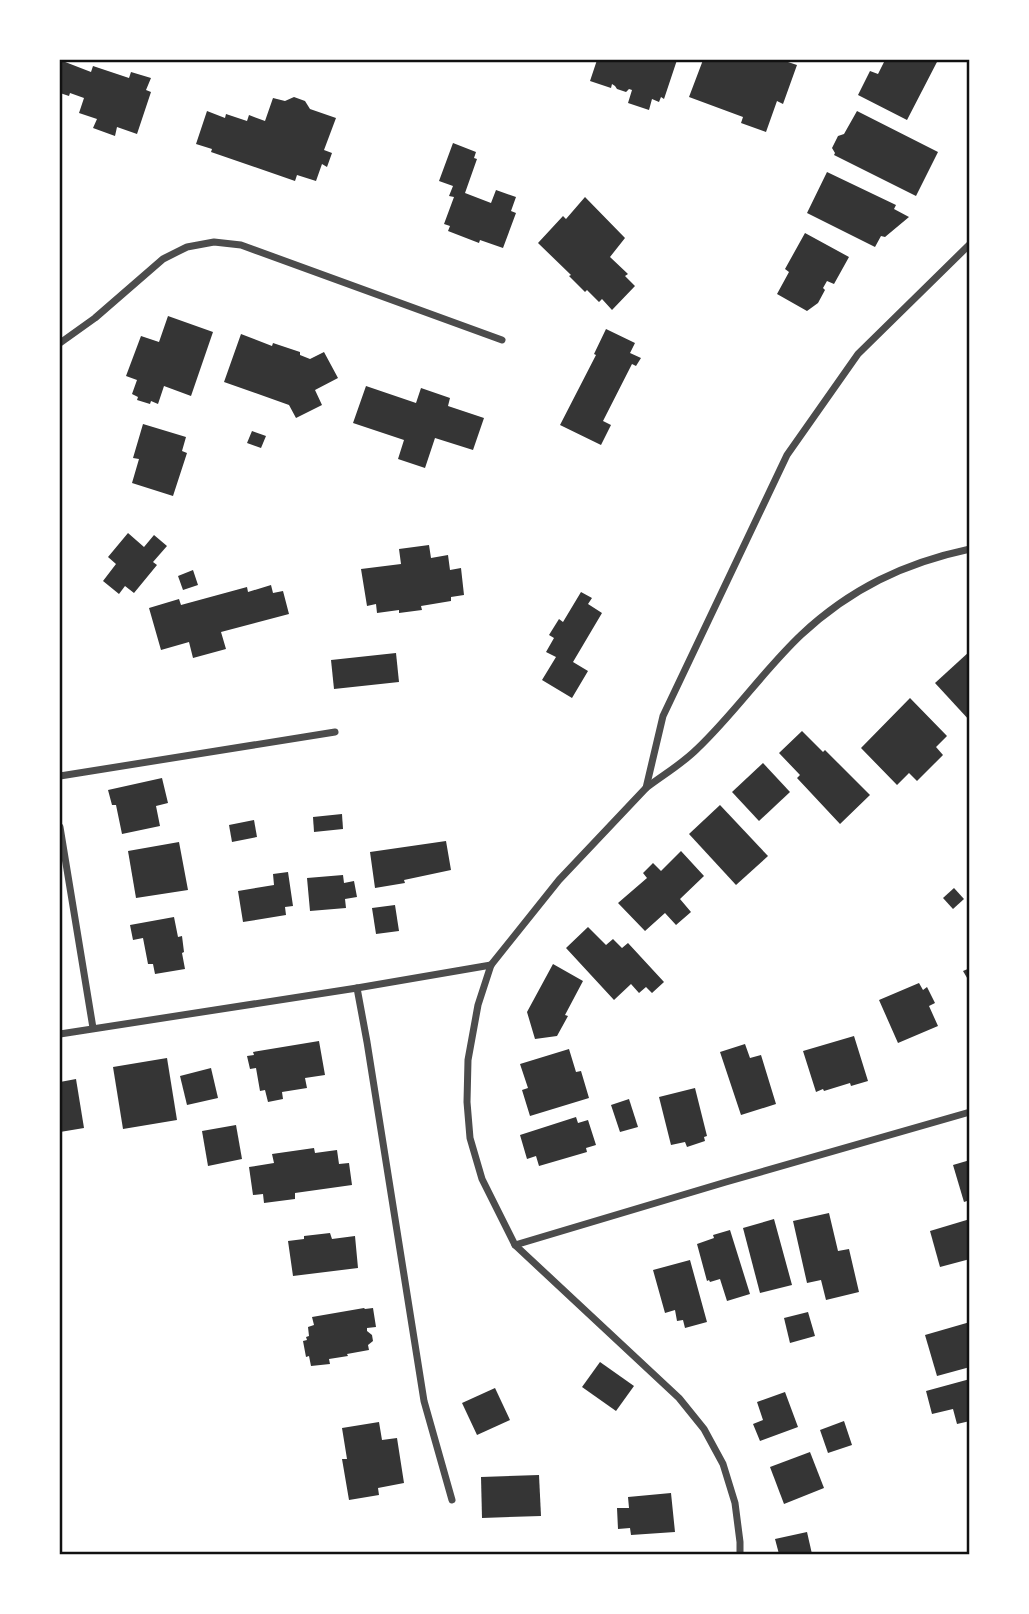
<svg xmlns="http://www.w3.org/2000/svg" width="1029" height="1614" font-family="'Alegreya Sans',sans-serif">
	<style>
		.building { fill: #353535 }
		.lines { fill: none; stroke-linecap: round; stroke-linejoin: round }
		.minor { stroke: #4c4c4c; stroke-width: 7 }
		.neatline { fill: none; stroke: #111; stroke-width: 2.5 }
	</style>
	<rect width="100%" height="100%" fill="#fff"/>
	<g class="building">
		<polygon points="60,60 91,72 93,66 129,78 131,72 151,78 146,90 151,92 137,134 117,127 115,136 93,128 97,119 79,113 84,98 70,93 69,96 60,93"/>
		<polygon points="597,60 677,60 664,99 661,97 659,102 652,99 649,110 628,103 632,90 629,89 626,92 617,89 615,86 612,84 611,88 590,81"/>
		<polygon points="703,60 782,60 797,65 783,104 777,101 766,132 741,123 743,117 689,97"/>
		<polygon points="885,60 938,60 907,120 858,95 870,71 878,74"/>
		<polygon points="294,97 305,101 310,109 336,118 324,150 332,153 327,167 322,164 316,181 297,175 295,181 211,152 212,149 196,144 207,111 225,118 226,114 247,121 249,115 265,121 273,98 285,101"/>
		<polygon points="857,111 938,152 916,196 834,155 835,153 832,148 838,136 844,134"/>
		<polygon points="453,143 476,152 474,158 477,159 465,193 491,203 496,190 516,197 511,211 516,213 503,248 480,240 479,243 448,231 450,226 444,224 454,197 449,196 453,186 439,181"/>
		<polygon points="827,172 896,205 894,209 909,217 885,237 881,236 875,247 807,213"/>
		<polygon points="585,197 625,238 610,257 628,274 625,276 635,286 612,310 602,299 599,302 587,290 585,292 569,276 571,275 538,243 563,216 566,219"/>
		<polygon points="805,233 849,257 834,284 827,281 823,288 825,290 818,303 807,311 777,294 789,272 785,269"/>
		<polygon points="168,316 213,332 191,396 164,386 158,404 151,401 150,404 137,400 138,397 132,394 137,380 126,376 141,336 159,342"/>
		<polygon points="606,329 635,343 630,353 641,358 636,366 632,364 603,421 611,425 601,445 560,425 596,355 594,354"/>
		<polygon points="241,334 272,346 273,343 300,352 300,355 310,359 324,352 338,378 315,390 322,405 296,418 289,405 224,382"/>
		<polygon points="366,386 416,403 421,388 450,398 448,406 484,418 473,450 435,438 425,468 398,459 404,440 353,423"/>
		<polygon points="143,424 186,437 182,451 187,453 173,496 132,483 139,459 133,458"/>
		<polygon points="252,431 266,436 261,448 247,443"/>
		<polygon points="128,533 144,547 154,535 167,546 153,562 157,565 134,593 125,586 119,594 103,581 116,564 108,557"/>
		<polygon points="429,545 431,558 448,555 450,570 461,568 464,595 451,597 451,601 421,606 422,610 399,613 399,610 377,613 376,604 367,606 361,569 401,564 399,549"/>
		<polygon points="193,570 198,585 183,590 178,576"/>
		<polygon points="271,585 273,593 283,591 289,614 221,632 226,649 193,658 189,642 161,650 149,608 179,599 181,605 247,587 248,592"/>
		<polygon points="581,592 592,598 588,604 602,613 573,662 588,671 572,698 542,680 556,657 546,652 554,638 549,635 559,619 563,622"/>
		<polygon points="970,651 970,721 935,683"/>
		<polygon points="396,653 399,682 334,689 331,660"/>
		<polygon points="910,698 947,736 936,747 943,755 917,781 909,773 897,785 861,748"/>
		<polygon points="802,731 823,752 825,750 870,795 840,824 797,778 800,775 779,753"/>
		<polygon points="763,763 790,792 759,821 732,792"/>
		<polygon points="162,778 168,803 156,806 160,826 122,834 116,805 112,805 108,790"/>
		<polygon points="720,805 768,856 736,885 689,834"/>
		<polygon points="342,814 343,829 314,832 313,817"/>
		<polygon points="254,820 257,837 232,842 229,825"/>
		<polygon points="446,841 451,870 404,880 405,883 375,888 370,852"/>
		<polygon points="179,842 188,890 136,898 128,851"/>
		<polygon points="681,851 704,876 680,899 691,912 676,925 665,913 645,931 618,903 647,878 643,873 653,863 661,871"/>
		<polygon points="288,872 293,906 285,907 286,915 243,922 238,891 274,885 273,874"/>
		<polygon points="343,875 344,883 354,881 357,897 345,899 346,908 310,911 307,878"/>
		<polygon points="954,888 964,899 953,909 943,898"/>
		<polygon points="395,905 399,931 376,934 372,908"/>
		<polygon points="174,917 178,937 182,936 184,952 182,953 185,969 155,974 153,964 148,964 143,938 133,940 130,925"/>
		<polygon points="588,927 606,945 613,939 622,948 628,943 664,982 652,993 646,987 639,993 631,984 614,1000 566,948"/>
		<polygon points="553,964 583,981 565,1015 568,1016 557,1036 535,1039 527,1012"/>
		<polygon points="970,968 970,983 963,971"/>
		<polygon points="919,983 923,990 927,987 935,1003 929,1006 938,1026 898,1043 879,1000"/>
		<polygon points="854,1036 868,1081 851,1086 850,1083 824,1091 823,1089 816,1092 803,1051"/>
		<polygon points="319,1041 325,1075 305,1078 307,1088 282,1092 283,1099 268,1102 265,1090 260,1091 256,1068 250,1069 247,1056 254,1055 253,1052"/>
		<polygon points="745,1044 750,1058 761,1055 776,1104 741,1115 720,1052"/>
		<polygon points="569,1049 576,1072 581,1071 589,1098 530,1116 522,1090 528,1088 520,1064"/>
		<polygon points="167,1058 177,1120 123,1129 113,1067"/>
		<polygon points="211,1068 218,1098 187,1105 180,1076"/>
		<polygon points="76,1079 84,1128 60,1132 60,1082"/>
		<polygon points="695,1088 707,1136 704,1137 705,1141 687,1147 685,1142 671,1145 659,1097"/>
		<polygon points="629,1099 638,1127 620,1132 611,1105"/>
		<polygon points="576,1117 578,1123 588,1120 596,1145 586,1148 587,1152 539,1166 536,1156 527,1159 520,1135"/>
		<polygon points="236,1125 242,1159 208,1166 202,1131"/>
		<polygon points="314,1148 315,1153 337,1150 339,1164 349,1163 352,1185 295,1193 295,1199 264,1203 263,1194 253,1195 249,1167 274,1163 272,1154"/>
		<polygon points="970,1160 970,1200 964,1202 953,1165"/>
		<polygon points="829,1213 838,1251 849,1249 859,1292 826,1300 821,1280 807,1283 793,1221"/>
		<polygon points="774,1219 792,1285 760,1293 743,1228"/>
		<polygon points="970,1219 970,1259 940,1267 930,1231"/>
		<polygon points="730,1230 750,1294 727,1301 720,1279 710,1282 709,1280 707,1281 697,1244 714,1238 713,1235"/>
		<polygon points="330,1233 332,1239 355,1236 358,1268 293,1276 288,1241 304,1239 304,1236"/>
		<polygon points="690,1260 707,1322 685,1328 683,1320 677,1321 675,1310 665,1313 653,1270"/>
		<polygon points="364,1308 365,1309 373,1308 376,1327 367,1328 367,1331 372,1335 373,1341 368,1345 369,1350 347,1354 348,1356 329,1359 330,1364 311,1366 309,1356 306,1357 303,1341 307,1340 306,1337 309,1336 308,1327 314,1325 312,1317"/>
		<polygon points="808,1312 815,1336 790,1343 784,1318"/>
		<polygon points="970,1322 970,1367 937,1376 925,1335"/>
		<polygon points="600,1362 634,1386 616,1411 582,1387"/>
		<polygon points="970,1379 970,1421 957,1424 953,1409 932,1414 926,1391"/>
		<polygon points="495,1388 510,1420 477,1435 462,1403"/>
		<polygon points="785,1392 798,1427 760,1441 753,1424 763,1420 757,1402"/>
		<polygon points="844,1421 852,1445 828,1453 820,1430"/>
		<polygon points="379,1422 382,1440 397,1438 404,1483 378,1488 379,1495 349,1500 342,1459 347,1459 342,1428"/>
		<polygon points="810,1452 824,1488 784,1504 770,1467"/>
		<polygon points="539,1475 541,1516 482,1518 481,1477"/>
		<polygon points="671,1493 675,1532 631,1535 630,1528 618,1529 617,1508 629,1508 628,1497"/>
		<polygon points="807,1532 812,1554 779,1554 775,1539"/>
	</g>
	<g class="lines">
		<g class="minor">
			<polyline points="60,343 95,318 163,259 187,247 214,242 241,245 502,340"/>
			<polyline points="60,776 335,732"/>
			<path d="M 646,788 C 663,775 682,764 697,749 C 734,714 764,670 801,635 C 850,589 904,563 970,549"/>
			<polyline points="60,827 93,1028"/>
			<polyline points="357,988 367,1042 424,1401 452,1500"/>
			<polyline points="60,1034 357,988 491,965"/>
			<polyline points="515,1245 726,1182 970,1112"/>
			<polyline points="740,1554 740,1542 735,1503 723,1464 704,1429 679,1398 515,1245 482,1179 470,1138 467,1102 468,1060 478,1005 491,965 559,880 646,788 663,716 787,455 858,354 970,244"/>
		</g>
	</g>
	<rect width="1029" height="1614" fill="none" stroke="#ffffff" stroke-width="122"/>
	<rect x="61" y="61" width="907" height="1492" class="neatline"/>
</svg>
